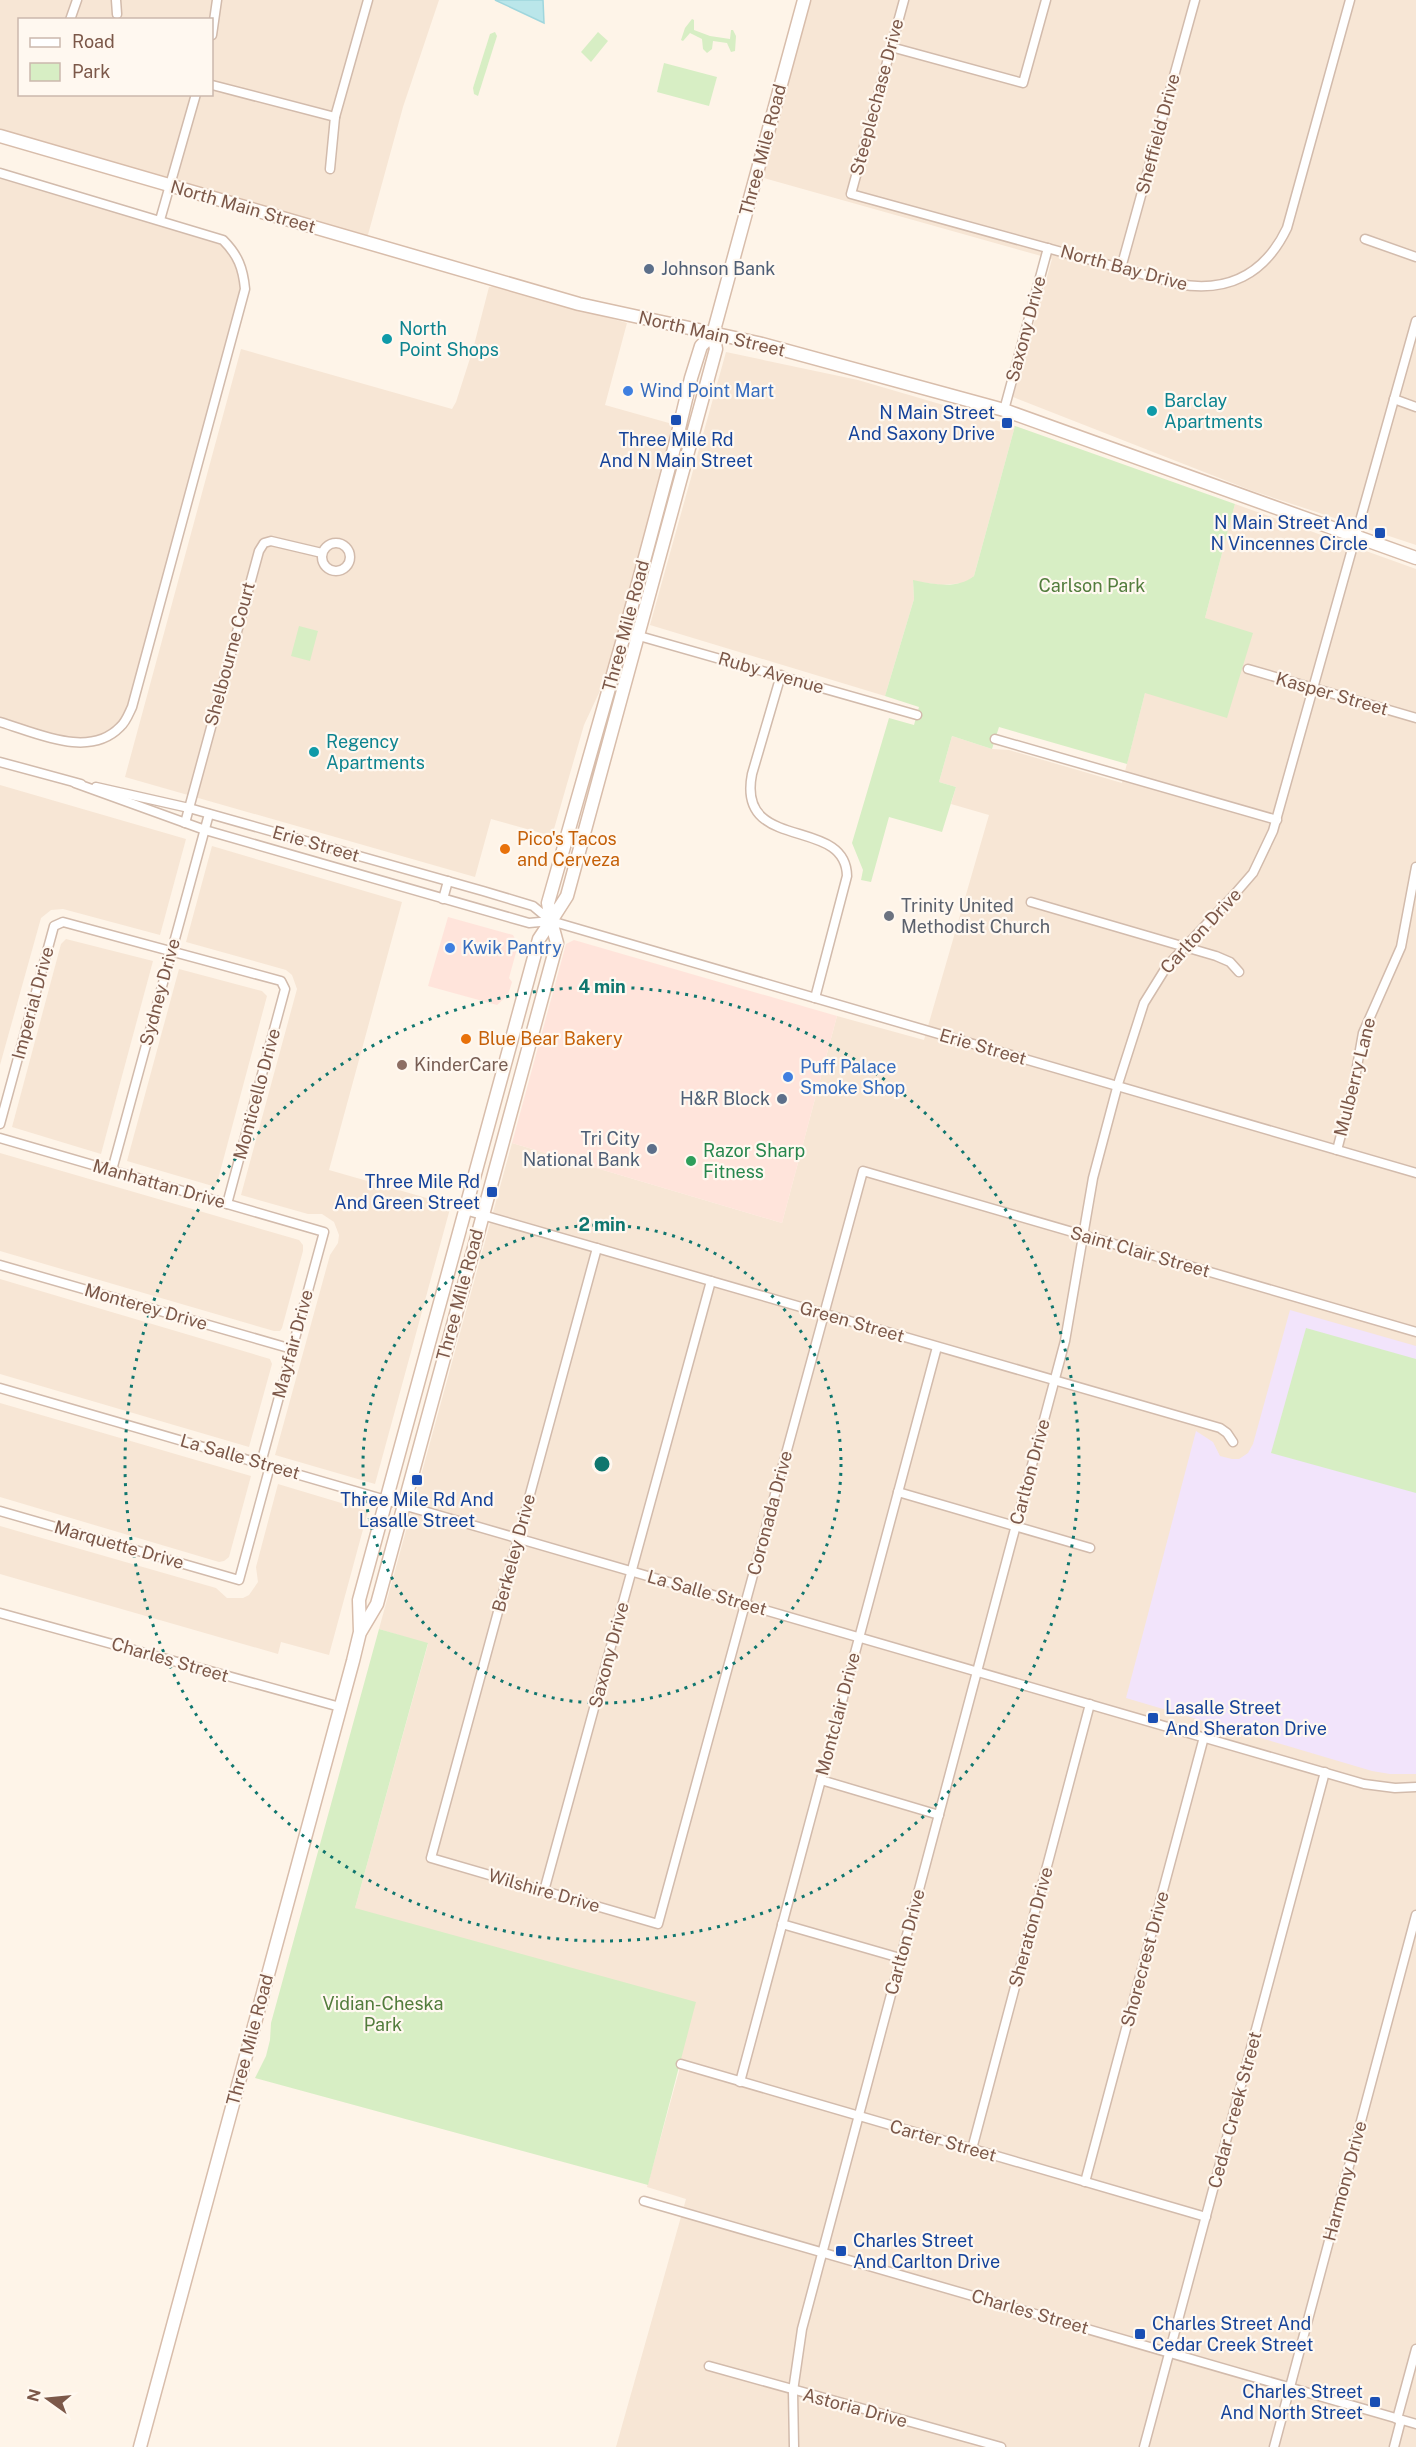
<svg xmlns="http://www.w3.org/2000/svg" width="1416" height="2447" font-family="'Public Sans',sans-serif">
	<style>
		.residential { fill: #f7e6d5; fill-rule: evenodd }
		.commercial { fill: #ffe4db }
		.education { fill: #f2e4fb }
		.green { fill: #d7eec4 }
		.water { fill: #bae6ea; stroke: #9fd6dd; stroke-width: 1.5 }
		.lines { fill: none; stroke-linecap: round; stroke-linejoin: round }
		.street-casing { stroke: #d2bbac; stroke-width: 11 }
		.secondary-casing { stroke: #d8bdab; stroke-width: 15 }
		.street { stroke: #fff; stroke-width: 8 }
		.secondary { stroke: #fff; stroke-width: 12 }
		.ring { fill: none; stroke: #0f766e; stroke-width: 3; stroke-dasharray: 3 6 }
		.service-dot { fill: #5c6f8a; stroke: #fff8f0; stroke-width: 2 }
		.culture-dot { fill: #0f9aa8; stroke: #fff8f0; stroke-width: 2 }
		.shop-dot { fill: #3f7fe0; stroke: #fff8f0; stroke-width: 2 }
		.transit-dot { fill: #1a4fb4; stroke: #fff8f0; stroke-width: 2 }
		.food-dot { fill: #e8710a; stroke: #fff8f0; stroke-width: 2 }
		.worship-dot { fill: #6b7280; stroke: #fff8f0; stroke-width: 2 }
		.education-dot { fill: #8d6e63; stroke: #fff8f0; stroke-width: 2 }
		.leisure-dot { fill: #2e9e5b; stroke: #fff8f0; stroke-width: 2 }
		.labels { text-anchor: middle; stroke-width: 4.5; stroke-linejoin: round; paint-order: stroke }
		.street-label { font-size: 18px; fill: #7c5849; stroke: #fff8f0 }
		.service-label { font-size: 18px; fill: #4e5e75; stroke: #fff8f0; text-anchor: end }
		.culture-label { font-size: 18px; fill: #0d838f; stroke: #fff8f0; text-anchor: start }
		.shop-label { font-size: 18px; fill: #366cbe; stroke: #fff8f0; text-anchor: start }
		.transit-label { font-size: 18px; fill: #164399; stroke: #fff8f0; text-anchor: end }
		.park-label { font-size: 18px; fill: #527c3c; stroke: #fff8f0 }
		.food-label { font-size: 18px; fill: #c56008; stroke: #fff8f0; text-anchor: start }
		.worship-label { font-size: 18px; fill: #5b616d; stroke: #fff8f0; text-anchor: start }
		.education-label { font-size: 18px; fill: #785e54; stroke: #fff8f0; text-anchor: start }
		.leisure-label { font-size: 18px; fill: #27864d; stroke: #fff8f0; text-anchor: start }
		.centre { fill: #0f766e; stroke: #fff8f0; stroke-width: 3 }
		.ring-label { font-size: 18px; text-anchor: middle; font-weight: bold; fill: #0f766e; stroke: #fff8f0; stroke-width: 4.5; stroke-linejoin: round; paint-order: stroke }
	</style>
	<rect width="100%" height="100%" fill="#fef4e8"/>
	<g class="residential">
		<path d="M 0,0 L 439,0 L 403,107 L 366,242 L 0,136 ZM 20,20 L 212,20 L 212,94 L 20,94 Z"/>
		<polygon points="809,0 1416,0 1416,545 1250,490 1013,397 1052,259 760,177"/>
		<polygon points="0,173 202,232 235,252 245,289 132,707 106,739 75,743 0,722"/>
		<polygon points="497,286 627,323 605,405 676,425 639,568 605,680 584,725 552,836 491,819 475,877 125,777 241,349 452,409 456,402 473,349 489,287"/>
		<polygon points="726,352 858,380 1015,426 974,576 965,583 941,585 913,581 914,599 885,696 650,625"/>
		<polygon points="1235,504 1416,569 1416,2447 616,2447 686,2199 647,2187 681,2064 355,1908 428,1644 379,1629 512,1143 782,1223 837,1016 924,1040 989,815 951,804 956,787 939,782 952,736 992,749 1009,750 1122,783 1145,693 1205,618"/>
		<polygon points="0,785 186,839 160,935 63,909 51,910 41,918 0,1065"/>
		<polygon points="212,846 402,902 329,1170 451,1205 375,1484 275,1455 330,1255 338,1243 339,1235 334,1222 322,1214 308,1214 241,1195 297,989 292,975 286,970 186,942"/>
		<polygon points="66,939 153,961 101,1154 12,1127 61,944"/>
		<polygon points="179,969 262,991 267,996 216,1187 127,1161"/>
		<polygon points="0,1153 299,1240 303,1245 303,1251 282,1328 280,1331 274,1331 0,1251"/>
		<polygon points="0,1279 270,1359 272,1364 249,1447 0,1374"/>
		<polygon points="0,1403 251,1476 229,1557 224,1561 219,1562 0,1497"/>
		<polygon points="278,1484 368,1511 329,1655 281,1642 278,1654 0,1574 0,1526 216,1588 227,1598 243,1598 249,1595 258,1582 256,1567"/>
	</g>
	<g class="commercial">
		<polygon points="448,917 513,935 518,945 509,978 512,982 508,995 497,1005 428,986"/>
		<polygon points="574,940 837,1016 782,1223 512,1143 566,944"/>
	</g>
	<polygon class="education" points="1290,1310 1416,1346 1416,1774 1390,1774 1372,1771 1126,1698 1196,1431 1213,1442 1220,1456 1232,1459 1239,1459 1248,1453 1253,1444"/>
	<g class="green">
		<polygon points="692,19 694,20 694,30 710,36 730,39 731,30 733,30 736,36 735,51 731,52 727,43 713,41 712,49 707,53 703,49 702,39 690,33 683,41 681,40 685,28"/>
		<polygon points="495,32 497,36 478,96 474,94 473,88 490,34"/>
		<polygon points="598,32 608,41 591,62 581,52"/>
		<polygon points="664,63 717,77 709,106 657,92"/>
		<path d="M 1015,426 L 1235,504 L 1205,618 L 1253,633 L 1227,718 L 1145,693 L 1127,764 L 999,727 L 992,749 L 952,736 L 939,782 L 956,787 L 942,832 L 889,817 L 871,882 L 861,880 L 863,870 L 852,843 L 889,718 L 914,725 L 919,707 L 885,696 L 914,599 L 913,580 C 934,584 956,590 974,576 Z"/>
		<polygon points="299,626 318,631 310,661 291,656"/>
		<polygon points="1306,1328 1416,1359 1416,1493 1271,1453"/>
		<polygon points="379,1629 428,1643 355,1908 696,2002 648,2185 255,2078 266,2056 270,2040 271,2023"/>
	</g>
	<polygon class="water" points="495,0 543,0 544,23"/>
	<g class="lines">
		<defs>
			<g id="street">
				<polyline points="116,0 117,14"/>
				<path d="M 904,0 L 851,194 L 1178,284 C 1228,293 1265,274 1287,228 L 1350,0"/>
				<polyline points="70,20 77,0"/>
				<polyline points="212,35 217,0"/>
				<polyline points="891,47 1023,83 1046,0"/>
				<polyline points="212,85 335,117"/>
				<polyline points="330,169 335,117 368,0"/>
				<path d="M 0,173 L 223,240 C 238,255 243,268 245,289 L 132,707 C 129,713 126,722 120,727 C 89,759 37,733 0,722"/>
				<polyline points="160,220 196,94"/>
				<polyline points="1365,239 1416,257"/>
				<polyline points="1121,268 1195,0"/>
				<polyline points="1394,399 1416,407"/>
				<polyline points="1004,410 1048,248"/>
				<circle cx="336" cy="557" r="14"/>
				<polyline points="625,632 917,715"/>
				<polyline points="1248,669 1416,718"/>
				<path d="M 781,675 L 752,774 C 736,854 846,815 847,876 L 815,998"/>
				<polyline points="995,739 1277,820"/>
				<polyline points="0,762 81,784"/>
				<polyline points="75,783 205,830 529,923 551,921 1416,1173"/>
				<polyline points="96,787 189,808 483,891 533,906 551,921"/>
				<polyline points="185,823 259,551 264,543 271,541 322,553"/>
				<polyline points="443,899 448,881"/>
				<polyline points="1031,902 1216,956 1230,962 1239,972"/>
				<polyline points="0,1124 54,926 63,922 281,981 285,989 227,1204"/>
				<polyline points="0,1138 324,1232 261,1463"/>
				<polyline points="1337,1150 1353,1089 1363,1033 1401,947 1416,867"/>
				<polyline points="112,1170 209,814"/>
				<polyline points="465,1210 1220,1428 1227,1433 1233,1442"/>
				<polyline points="597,1248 431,1858 658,1924 863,1171 1416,1332"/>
				<polyline points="0,1265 292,1349"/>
				<polyline points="0,1388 1364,1784 1395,1788 1416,1787"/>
				<polyline points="898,1492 1090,1548"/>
				<polyline points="0,1511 239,1580 270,1466"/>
				<polyline points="0,1613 340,1707"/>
				<polyline points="821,1780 939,1815"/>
				<polyline points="544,1891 711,1281"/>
				<polyline points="782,1924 900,1958"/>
				<polyline points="681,2064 1206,2217"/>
				<polyline points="740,2082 937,1347"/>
				<polyline points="972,2149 1090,1704"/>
				<polyline points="1085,2182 1204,1737"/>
				<polyline points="644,2201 1416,2424"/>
				<polyline points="709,2366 1001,2447"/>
				<polyline points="1397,2419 1416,2349"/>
				<polyline points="794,2447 793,2391 802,2329 1065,1341 1093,1178 1118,1084 1144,1003 1167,966 1233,896 1253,873 1273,831 1416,321"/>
				<polyline points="1144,2447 1325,1772"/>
				<polyline points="1274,2447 1416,1915"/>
				<polyline points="1394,2447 1401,2420"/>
			</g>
			<g id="secondary">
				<polyline points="0,136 579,304 758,343 1004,410 1416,558"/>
				<polyline points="713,334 701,346 691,378 676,441 625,632 548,903 551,921 567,896 716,349 713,334 804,0"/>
				<polyline points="361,1631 377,1604 557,943 551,921"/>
				<polyline points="140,2447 353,1661 360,1632 359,1600 539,939 551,921"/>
			</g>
		</defs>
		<use href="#street" class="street-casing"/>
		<use href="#secondary" class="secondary-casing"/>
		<use href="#street" class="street"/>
		<use href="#secondary" class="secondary"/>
	</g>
	<g class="ring">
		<circle cx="602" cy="1464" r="239"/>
		<circle cx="602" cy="1464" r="477"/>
	</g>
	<g class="service-dot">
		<circle cx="649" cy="269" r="6"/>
		<circle cx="782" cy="1099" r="6"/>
		<circle cx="652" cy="1149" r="6"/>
	</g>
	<g class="culture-dot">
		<circle cx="387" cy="339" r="6"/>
		<circle cx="1152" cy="411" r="6"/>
		<circle cx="314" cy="752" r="6"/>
	</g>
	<g class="shop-dot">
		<circle cx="628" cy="391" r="6"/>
		<circle cx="450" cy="948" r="6"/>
		<circle cx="788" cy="1077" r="6"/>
	</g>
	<g class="transit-dot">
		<rect x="670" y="414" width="12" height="12" rx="3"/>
		<rect x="1001" y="417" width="12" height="12" rx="3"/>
		<rect x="1374" y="527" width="12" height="12" rx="3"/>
		<rect x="486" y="1186" width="12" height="12" rx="3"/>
		<rect x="411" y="1474" width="12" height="12" rx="3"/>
		<rect x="1147" y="1712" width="12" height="12" rx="3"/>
		<rect x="835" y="2245" width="12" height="12" rx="3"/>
		<rect x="1134" y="2328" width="12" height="12" rx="3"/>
		<rect x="1369" y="2396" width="12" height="12" rx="3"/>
	</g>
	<g class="food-dot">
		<circle cx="505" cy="849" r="6"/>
		<circle cx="466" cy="1039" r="6"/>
	</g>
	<circle class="worship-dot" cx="889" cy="916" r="6"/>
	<circle class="education-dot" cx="402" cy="1065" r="6"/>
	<circle class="leisure-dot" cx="691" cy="1161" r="6"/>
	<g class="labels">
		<g class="street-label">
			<text transform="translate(877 97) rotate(-75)" y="6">Steeplechase Drive</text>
			<text transform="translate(1158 134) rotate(-75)" y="6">Sheffield Drive</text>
			<text transform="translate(763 150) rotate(-75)" y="6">Three Mile Road</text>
			<text transform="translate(243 207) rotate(16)" y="6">North Main Street</text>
			<text transform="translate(1124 268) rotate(15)" y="6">North Bay Drive</text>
			<text transform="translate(1026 329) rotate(-75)" y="6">Saxony Drive</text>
			<text transform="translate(712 334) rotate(13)" y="6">North Main Street</text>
			<text transform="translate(626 626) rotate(-75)" y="6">Three Mile Road</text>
			<text transform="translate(230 654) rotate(-75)" y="6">Shelbourne Court</text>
			<text transform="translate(771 673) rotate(16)" y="6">Ruby Avenue</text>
			<text transform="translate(1332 694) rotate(16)" y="6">Kasper Street</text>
			<text transform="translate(316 844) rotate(16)" y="6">Erie Street</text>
			<text transform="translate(1201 931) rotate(-47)" y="6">Carlton Drive</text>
			<text transform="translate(160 992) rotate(-75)" y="6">Sydney Drive</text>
			<text transform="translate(33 1003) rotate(-75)" y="6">Imperial Drive</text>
			<text transform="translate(983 1047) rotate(16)" y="6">Erie Street</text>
			<text transform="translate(1355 1077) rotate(-76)" y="6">Mulberry Lane</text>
			<text transform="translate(257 1094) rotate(-75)" y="6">Monticello Drive</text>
			<text transform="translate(159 1184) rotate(16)" y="6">Manhattan Drive</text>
			<text transform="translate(1140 1252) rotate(16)" y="6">Saint Clair Street</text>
			<text transform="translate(460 1295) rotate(-75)" y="6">Three Mile Road</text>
			<text transform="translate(146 1307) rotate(16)" y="6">Monterey Drive</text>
			<text transform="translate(852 1322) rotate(16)" y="6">Green Street</text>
			<text transform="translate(293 1344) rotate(-75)" y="6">Mayfair Drive</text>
			<text transform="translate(240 1457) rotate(16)" y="6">La Salle Street</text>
			<text transform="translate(1030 1472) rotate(-75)" y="6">Carlton Drive</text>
			<text transform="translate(770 1513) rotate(-75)" y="6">Coronada Drive</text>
			<text transform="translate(119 1545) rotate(16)" y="6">Marquette Drive</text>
			<text transform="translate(514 1553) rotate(-75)" y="6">Berkeley Drive</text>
			<text transform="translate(707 1593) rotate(16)" y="6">La Salle Street</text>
			<text transform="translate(609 1655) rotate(-75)" y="6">Saxony Drive</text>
			<text transform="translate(170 1660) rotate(16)" y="6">Charles Street</text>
			<text transform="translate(838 1714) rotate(-75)" y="6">Montclair Drive</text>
			<text transform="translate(544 1891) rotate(16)" y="6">Wilshire Drive</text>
			<text transform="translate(1031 1927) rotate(-75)" y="6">Sheraton Drive</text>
			<text transform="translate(905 1942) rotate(-75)" y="6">Carlton Drive</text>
			<text transform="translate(1145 1959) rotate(-75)" y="6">Shorecrest Drive</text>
			<text transform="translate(250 2040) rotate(-75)" y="6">Three Mile Road</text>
			<text transform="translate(1235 2110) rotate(-75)" y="6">Cedar Creek Street</text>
			<text transform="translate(943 2141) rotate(16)" y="6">Carter Street</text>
			<text transform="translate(1345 2181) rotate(-75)" y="6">Harmony Drive</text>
			<text transform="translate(1030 2312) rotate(16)" y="6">Charles Street</text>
			<text transform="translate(855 2408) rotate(15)" y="6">Astoria Drive</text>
		</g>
		<g class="service-label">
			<text x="661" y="275" text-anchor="start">Johnson Bank</text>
			<text x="770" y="1105">H&amp;R Block</text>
			<text x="640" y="1145">Tri City<tspan x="640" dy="21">National Bank</tspan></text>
		</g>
		<g class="culture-label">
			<text x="399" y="335">North<tspan x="399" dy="21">Point Shops</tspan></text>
			<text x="1164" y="407">Barclay<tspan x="1164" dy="21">Apartments</tspan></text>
			<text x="326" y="748">Regency<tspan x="326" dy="21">Apartments</tspan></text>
		</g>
		<g class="shop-label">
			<text x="640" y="397">Wind Point Mart</text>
			<text x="462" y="954">Kwik Pantry</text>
			<text x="800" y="1073">Puff Palace<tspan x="800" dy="21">Smoke Shop</tspan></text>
		</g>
		<g class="transit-label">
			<text x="995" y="419">N Main Street<tspan x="995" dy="21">And Saxony Drive</tspan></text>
			<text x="676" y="446" text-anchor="middle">Three Mile Rd<tspan x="676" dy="21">And N Main Street</tspan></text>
			<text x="1368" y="529">N Main Street And<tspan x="1368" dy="21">N Vincennes Circle</tspan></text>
			<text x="480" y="1188">Three Mile Rd<tspan x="480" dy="21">And Green Street</tspan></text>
			<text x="417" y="1506" text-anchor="middle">Three Mile Rd And<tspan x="417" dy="21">Lasalle Street</tspan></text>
			<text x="1165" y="1714" text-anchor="start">Lasalle Street<tspan x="1165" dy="21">And Sheraton Drive</tspan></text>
			<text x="853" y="2247" text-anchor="start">Charles Street<tspan x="853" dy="21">And Carlton Drive</tspan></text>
			<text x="1152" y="2330" text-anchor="start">Charles Street And<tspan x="1152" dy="21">Cedar Creek Street</tspan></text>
			<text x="1363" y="2398">Charles Street<tspan x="1363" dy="21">And North Street</tspan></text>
		</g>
		<g class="park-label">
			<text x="1092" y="592">Carlson Park</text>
			<text x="383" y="2010">Vidian-Cheska<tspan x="383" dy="21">Park</tspan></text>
		</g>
		<g class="food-label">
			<text x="517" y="845">Pico's Tacos<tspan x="517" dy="21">and Cerveza</tspan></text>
			<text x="478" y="1045">Blue Bear Bakery</text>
		</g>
		<g class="worship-label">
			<text x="901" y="912">Trinity United<tspan x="901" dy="21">Methodist Church</tspan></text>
		</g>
		<g class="education-label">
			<text x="414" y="1071">KinderCare</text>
		</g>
		<g class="leisure-label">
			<text x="703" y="1157">Razor Sharp<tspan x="703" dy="21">Fitness</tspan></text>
		</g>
	</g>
	<circle cx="602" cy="1464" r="9" class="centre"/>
	<g class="ring-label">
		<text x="602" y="993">4 min</text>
		<text x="602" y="1231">2 min</text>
	</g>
	<rect x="18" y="18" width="195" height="78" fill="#fff8f0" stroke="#cbb8ad" stroke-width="1.5"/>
	<rect x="30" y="38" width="30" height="9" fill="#ffffff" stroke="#cbb8ad" stroke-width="1.5"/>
	<text x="72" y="48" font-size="18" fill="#7c5849">Road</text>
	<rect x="30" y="63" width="30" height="18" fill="#d7eec4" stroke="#cbb8ad" stroke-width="1.5"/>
	<text x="72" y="78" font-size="18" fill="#7c5849">Park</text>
	<g transform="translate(48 2399) rotate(285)" stroke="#fff8f0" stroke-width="4.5" paint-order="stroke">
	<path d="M0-4.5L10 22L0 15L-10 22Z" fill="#7c5849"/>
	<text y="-9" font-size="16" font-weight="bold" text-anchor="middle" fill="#7c5849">N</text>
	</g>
</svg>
